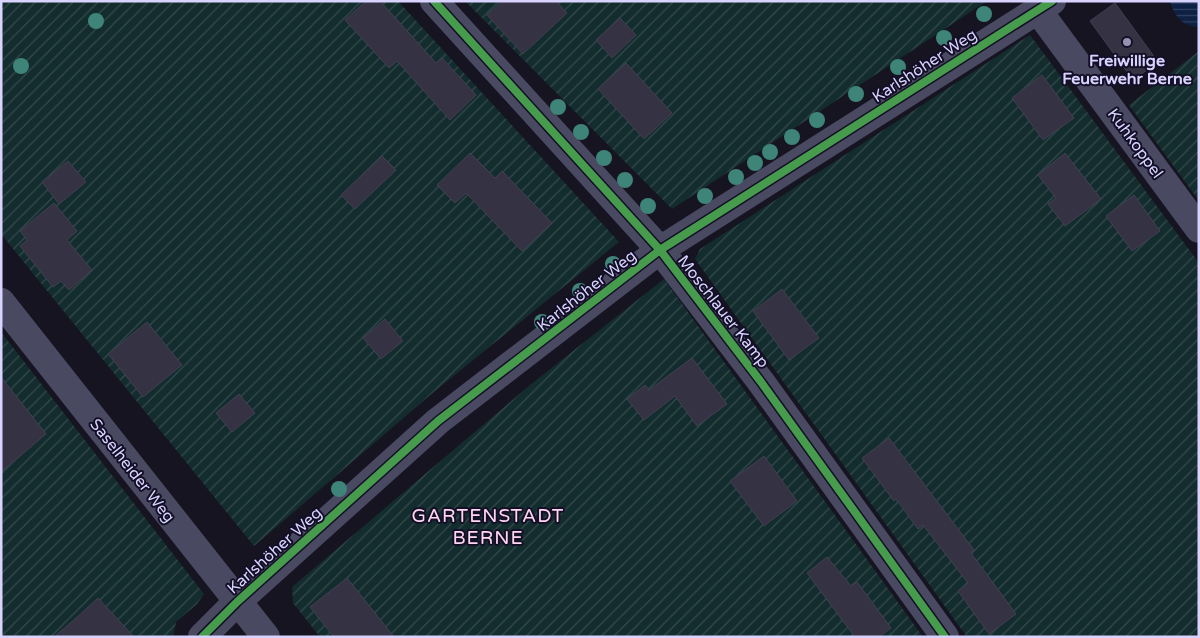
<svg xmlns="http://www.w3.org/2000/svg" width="1200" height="638" font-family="'Varela Round',sans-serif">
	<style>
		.garden { fill: url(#garden-furrows) }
		.water { fill: url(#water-rules) }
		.building { fill: #343243; stroke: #433f54 }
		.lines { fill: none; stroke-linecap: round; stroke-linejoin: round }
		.street { stroke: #4a4962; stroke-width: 28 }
		.cycleway-casing { stroke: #130f26; stroke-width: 11 }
		.cycleway { stroke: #469c4c; stroke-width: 8 }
		.tree { fill: #3e8478 }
		.poi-dot { fill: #9591b1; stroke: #130f26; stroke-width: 2 }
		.labels { text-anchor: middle; stroke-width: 4; stroke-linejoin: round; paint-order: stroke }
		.poi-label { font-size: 16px; font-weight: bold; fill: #d9d4ff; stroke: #130f26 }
		.street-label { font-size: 16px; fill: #d9d4ff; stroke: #130f26 }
		.quarter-label { font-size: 19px; letter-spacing: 1px; fill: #ffd6f0; stroke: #130f26 }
	</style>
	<defs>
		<pattern id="garden-furrows" width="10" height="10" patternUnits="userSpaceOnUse" patternTransform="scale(1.25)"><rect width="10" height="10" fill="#132c2d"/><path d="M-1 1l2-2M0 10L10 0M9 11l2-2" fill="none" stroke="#354a4c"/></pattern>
		<pattern id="water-rules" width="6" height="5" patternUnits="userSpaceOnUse" patternTransform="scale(1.25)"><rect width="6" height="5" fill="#0d2144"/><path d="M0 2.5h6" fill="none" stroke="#304060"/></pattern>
	</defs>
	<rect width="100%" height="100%" fill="#161421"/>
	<g class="garden">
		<polygon points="1,1 398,1 619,242 435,391 254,546 1,234"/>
		<polygon points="465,1 987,1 672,209"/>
		<polygon points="1030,35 1199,263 1199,637 967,637 695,259 700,249"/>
		<polygon points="1199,51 1199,201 1129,105"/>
		<polygon points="664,279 923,637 320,637 293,603 292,587 530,385"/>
		<polygon points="1,332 204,594 197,604 176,622 173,637 1,637"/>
	</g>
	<path class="water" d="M 1170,1 L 1199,1 L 1199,27 C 1183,27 1174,16 1170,1 Z"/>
	<g class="building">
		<polygon points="366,1 380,1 436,63 442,58 476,95 450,120 397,61 389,68 345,20"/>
		<polygon points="502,1 556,1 567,13 523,54 487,15"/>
		<polygon points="1115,3 1158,62 1133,80 1090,21"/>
		<polygon points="620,18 636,35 612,58 596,40"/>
		<polygon points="626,63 672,113 644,139 598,89"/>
		<polygon points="1042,75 1074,118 1043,140 1012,98"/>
		<polygon points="470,153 495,178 502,171 552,223 522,251 466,193 455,203 437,185"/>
		<polygon points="1065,153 1101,199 1065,226 1048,204 1056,198 1038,175"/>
		<polygon points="382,156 396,170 355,209 341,195"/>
		<polygon points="68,161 86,182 59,204 42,182"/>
		<polygon points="1134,195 1160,231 1132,251 1106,216"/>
		<polygon points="54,203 77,231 67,240 92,270 69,290 61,281 53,287 20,246 27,240 20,231"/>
		<polygon points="782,289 819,338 789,360 753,311"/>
		<polygon points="385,319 403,341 381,359 363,338"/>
		<polygon points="147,322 182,365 143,397 108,354"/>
		<polygon points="692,358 727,404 697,426 675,396 644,420 627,399 645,385 649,390"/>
		<polygon points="1,377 46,434 1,472"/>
		<polygon points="239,394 255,413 232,432 216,413"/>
		<polygon points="889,438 974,550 971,553 1016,614 989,634 958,591 968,583 923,525 918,529 896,499 894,501 862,458"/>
		<polygon points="764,456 797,501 764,526 730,481"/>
		<polygon points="827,557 851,586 857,582 891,628 879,637 855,637 807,573"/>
		<polygon points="347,578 367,603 394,637 334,637 310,607"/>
		<polygon points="98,598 134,637 54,637 75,619"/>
	</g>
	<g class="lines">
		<g class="street">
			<polyline points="434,1 660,250 761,382 945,637"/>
			<polyline points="1037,9 1199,229"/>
			<polyline points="1,302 266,637"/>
			<polyline points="202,637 237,602 438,421 660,250 1052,1"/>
		</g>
		<defs>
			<g id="cycleway">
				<polyline points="434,1 660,250 761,382 945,637"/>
				<polyline points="202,637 237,602 438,421 660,250 1052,1"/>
			</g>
		</defs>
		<use href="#cycleway" class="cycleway-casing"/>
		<use href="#cycleway" class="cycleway"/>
	</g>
	<g class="tree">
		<circle cx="984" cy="14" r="8"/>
		<circle cx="96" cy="21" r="8"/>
		<circle cx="944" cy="38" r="8"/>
		<circle cx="21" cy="66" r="8"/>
		<circle cx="898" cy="67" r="8"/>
		<circle cx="856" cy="94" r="8"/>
		<circle cx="558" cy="107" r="8"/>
		<circle cx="817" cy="120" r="8"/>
		<circle cx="581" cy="132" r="8"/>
		<circle cx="792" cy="137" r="8"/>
		<circle cx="770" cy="152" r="8"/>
		<circle cx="604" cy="158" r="8"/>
		<circle cx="755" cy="163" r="8"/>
		<circle cx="736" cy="177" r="8"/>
		<circle cx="625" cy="180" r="8"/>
		<circle cx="705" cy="196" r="8"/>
		<circle cx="648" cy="206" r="8"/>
		<circle cx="613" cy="264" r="8"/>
		<circle cx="580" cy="291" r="8"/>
		<circle cx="542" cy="322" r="8"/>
		<circle cx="339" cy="489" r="8"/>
	</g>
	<circle class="poi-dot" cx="1127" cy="42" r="5"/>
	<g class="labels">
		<g class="poi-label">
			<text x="1127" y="66">Freiwillige<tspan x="1127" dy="18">Feuerwehr Berne</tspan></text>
		</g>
		<g class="street-label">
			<text transform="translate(924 65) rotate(-33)" y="6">Karlshöher Weg</text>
			<text transform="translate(1136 143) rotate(54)" y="6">Kuhkoppel</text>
			<text transform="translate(586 290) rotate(-38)" y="6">Karlshöher Weg</text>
			<text transform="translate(724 311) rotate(52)" y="6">Moschlauer Kamp</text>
			<text transform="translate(133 470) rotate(52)" y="6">Saselheider Weg</text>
			<text transform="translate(274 550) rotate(-42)" y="6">Karlshöher Weg</text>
		</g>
		<g class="quarter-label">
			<text x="488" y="522">GARTENSTADT<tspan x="488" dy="22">BERNE</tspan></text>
		</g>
	</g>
	<rect width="1200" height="638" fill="none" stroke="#d9d4ff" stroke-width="5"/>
</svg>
